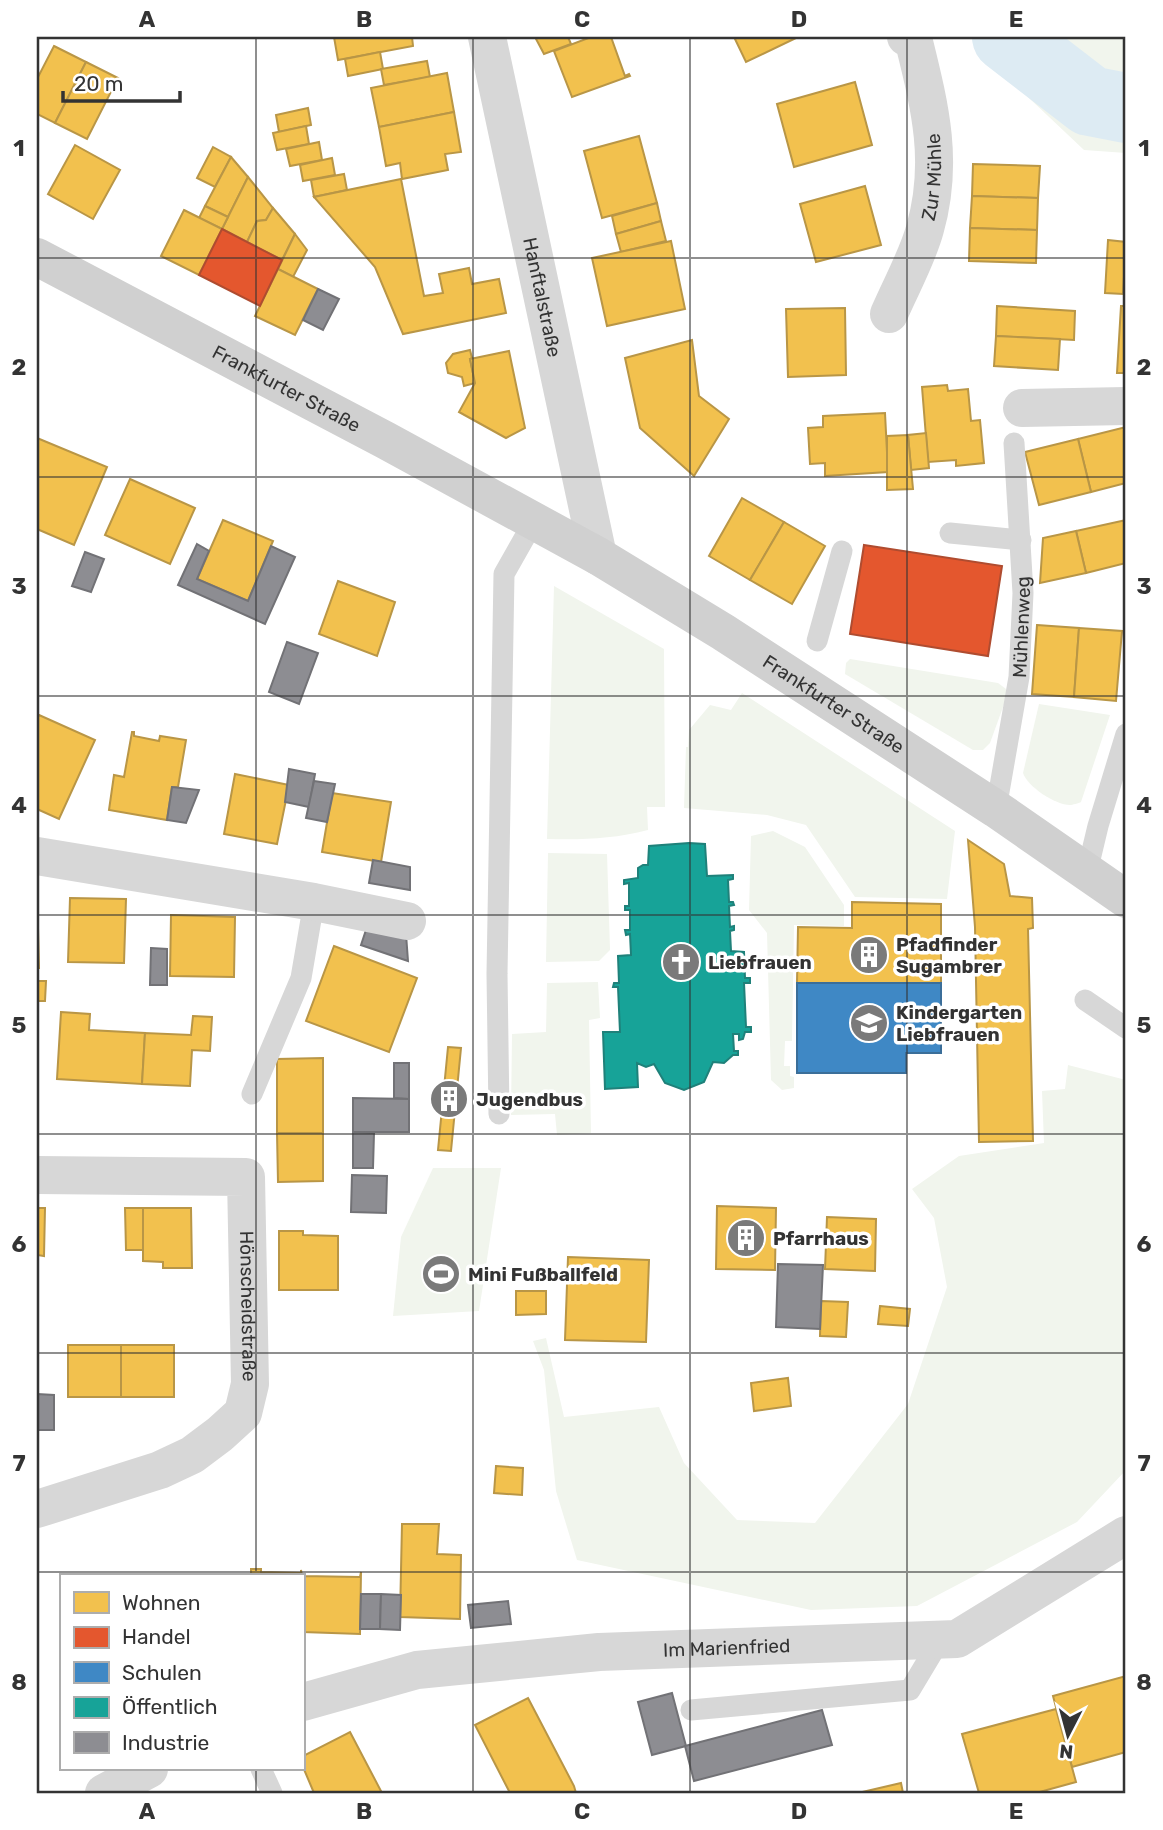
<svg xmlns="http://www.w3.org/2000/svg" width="1163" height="1830" font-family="Rubik,sans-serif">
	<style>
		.green { fill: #f1f5ed }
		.homes { fill: #f2c14e; stroke: #b99646; stroke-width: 2 }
		.shops { fill: #e4572e; stroke: #af4c30; stroke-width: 2 }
		.schools { fill: #3f88c5; stroke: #3b6e99; stroke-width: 2 }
		.public { fill: #17a398; stroke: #1f817a; stroke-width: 2 }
		.industry { fill: #8d8d92; stroke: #727276; stroke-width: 2 }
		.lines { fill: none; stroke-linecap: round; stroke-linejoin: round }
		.river { stroke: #ddebf3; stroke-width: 70 }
		.service { stroke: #d7d7d7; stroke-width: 21 }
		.minor { stroke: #d7d7d7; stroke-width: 38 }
		.secondary { stroke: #d0d0d0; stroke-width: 38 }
		.grid { fill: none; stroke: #333; stroke-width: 2; stroke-opacity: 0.55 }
		.labels { text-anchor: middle; stroke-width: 7; stroke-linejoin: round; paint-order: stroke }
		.street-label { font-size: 19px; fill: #333; stroke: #fff }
		.poi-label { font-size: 19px; font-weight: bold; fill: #333; stroke: #fff; text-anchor: start }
		.neatline { fill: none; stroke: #333; stroke-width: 2.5 }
		.grid-label { font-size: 23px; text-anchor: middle; font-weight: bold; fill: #333 }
	</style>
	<rect width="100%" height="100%" fill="#fff"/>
	<g class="green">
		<polygon points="971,37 1126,37 1126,153 1084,150 976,48"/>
		<path d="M 554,586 L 664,649 L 665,807 L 647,807 L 648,830 C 613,839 582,840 547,839 Z"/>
		<polygon points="850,659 998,683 1006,689 1007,696 990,743 983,750 973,750 845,674 846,663"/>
		<polygon points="742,693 955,831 947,899 855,897 806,825 767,815 684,808 686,747 688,747 689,730 710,705 731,710"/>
		<path d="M 1039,704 L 1110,715 L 1081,802 C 1079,803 1072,805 1070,805 C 1055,805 1027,786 1023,773 Z"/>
		<polygon points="773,831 805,847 844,905 844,926 794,925 792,1041 785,1041 784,1066 790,1066 790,1076 794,1077 794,1088 782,1090 771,1080 767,933 749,910 751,836"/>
		<polygon points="548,853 607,854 610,950 599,961 546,962"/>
		<polygon points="598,982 600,1018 589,1020 591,1133 557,1135 555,1114 511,1115 512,1034 546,1032 547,983"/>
		<polygon points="1068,1065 1126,1080 1126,1470 1077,1522 917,1606 811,1610 577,1560 556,1491 544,1370 533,1341 546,1338 564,1417 659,1407 684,1463 737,1520 815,1523 908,1404 947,1287 934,1218 912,1189 959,1156 1044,1143 1042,1091 1065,1089"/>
		<polygon points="433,1168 501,1168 479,1311 393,1316 401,1237"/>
	</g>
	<g class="homes">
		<polygon points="334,37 412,37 413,46 338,60"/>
		<polygon points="535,37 568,37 571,44 544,54"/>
		<polygon points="591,37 611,37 625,76 629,74 630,76 572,97 554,51"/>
		<polygon points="734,37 798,37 746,62"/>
		<polygon points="54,46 86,62 55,123 37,114 37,79"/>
		<polygon points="380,52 383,69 348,76 345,59"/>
		<polygon points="427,61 430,77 384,85 381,69"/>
		<polygon points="86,62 118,78 87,139 55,123"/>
		<polygon points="447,73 454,112 379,127 371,88"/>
		<polygon points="855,82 872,145 794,167 777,104"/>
		<polygon points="308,108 311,125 279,132 276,115"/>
		<polygon points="454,112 461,152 445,154 448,170 402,179 400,163 386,166 379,127"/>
		<polygon points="306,126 309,144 277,150 273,133"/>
		<polygon points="639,136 657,203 602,218 584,151"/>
		<polygon points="319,142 322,160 290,166 286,149"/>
		<polygon points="75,145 120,170 93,219 48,194"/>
		<polygon points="213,147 231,157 215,187 197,178"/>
		<polygon points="231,157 248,177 228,217 205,206"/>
		<polygon points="332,158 335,175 303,181 300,165"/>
		<polygon points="973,164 1040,166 1038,198 972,196"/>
		<polygon points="344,174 347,190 314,197 311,180"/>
		<polygon points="248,177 273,208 266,220 257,221 247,242 222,229"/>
		<polygon points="401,179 424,296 443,293 439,274 469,268 472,284 499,279 506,313 403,334 375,267 314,197"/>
		<polygon points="865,186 881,245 816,262 800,204"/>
		<polygon points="972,196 1038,198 1037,230 970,228"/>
		<polygon points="657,203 661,221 616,234 612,216"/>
		<polygon points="205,206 228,217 222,229 199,218"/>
		<polygon points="273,208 295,234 282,260 247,242 257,221 266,220"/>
		<polygon points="184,210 222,229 199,275 161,256"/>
		<polygon points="661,221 666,241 621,252 616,234"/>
		<polygon points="970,228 1037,230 1036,263 969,261"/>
		<polygon points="295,234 307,250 293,277 278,269"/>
		<polygon points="1108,240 1126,242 1123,294 1105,293"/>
		<polygon points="671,241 685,309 607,326 592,258"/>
		<polygon points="278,269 318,289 295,335 255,316"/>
		<polygon points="997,306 1075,311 1074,340 996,336"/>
		<polygon points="1121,306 1126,306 1126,373 1117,373"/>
		<polygon points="845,308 846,375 788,377 786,309"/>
		<polygon points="996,336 1060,339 1058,370 994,366"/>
		<polygon points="692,340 699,396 729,419 694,476 640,428 625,358"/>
		<polygon points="470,350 472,358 470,359 475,383 464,386 462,377 448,373 446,363 453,354"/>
		<polygon points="509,351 525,428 506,438 459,412 475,383 470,359"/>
		<polygon points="947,385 948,391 968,389 971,421 980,420 984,463 956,466 956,460 928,462 922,387"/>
		<polygon points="885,413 888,472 825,476 825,463 810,464 808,428 823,427 823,416"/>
		<polygon points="1126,427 1126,483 1091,492 1078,439"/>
		<polygon points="926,433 929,468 911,470 908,435"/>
		<polygon points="908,435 913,489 887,490 887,436"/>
		<polygon points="37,438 107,467 74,545 37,529"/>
		<polygon points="1078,439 1091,492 1039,505 1025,452"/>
		<polygon points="130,479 195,508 170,564 105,535"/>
		<polygon points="742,498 784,522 750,580 709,556"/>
		<polygon points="223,520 273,541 248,601 197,579"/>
		<polygon points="1126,520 1126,563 1086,573 1076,531"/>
		<polygon points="784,522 825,546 792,604 750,580"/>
		<polygon points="1076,531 1086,573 1040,583 1043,538"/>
		<polygon points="338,581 395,602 377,656 319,634"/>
		<polygon points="1037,625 1079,628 1074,697 1032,694"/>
		<polygon points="1079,628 1122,631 1116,701 1074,697"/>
		<polygon points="39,715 95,740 59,819 37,809 37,719"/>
		<polygon points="132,732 134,732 134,736 159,741 160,736 186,740 178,787 172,787 167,820 109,810 114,775 124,777"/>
		<polygon points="235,774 289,785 277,844 224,834"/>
		<polygon points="332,793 391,802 381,862 322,852"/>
		<polygon points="968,840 1004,864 1010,896 1032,898 1033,928 1028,929 1033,1141 979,1142 975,927"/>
		<polygon points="37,888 39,968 37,968"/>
		<polygon points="70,898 126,899 124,963 68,962"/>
		<polygon points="852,902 941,904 941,983 797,983 798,927 852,928"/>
		<polygon points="171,915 235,917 234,977 170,976"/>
		<polygon points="334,946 417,978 389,1052 306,1021"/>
		<polygon points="37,981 46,981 45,1001 37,1001"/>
		<polygon points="61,1012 90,1014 89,1030 145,1033 142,1084 57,1079"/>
		<polygon points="193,1016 212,1017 210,1051 192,1050 190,1086 142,1084 145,1033 191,1035"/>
		<polygon points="448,1047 461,1048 451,1151 438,1150"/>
		<polygon points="323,1058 323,1133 277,1133 277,1059"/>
		<polygon points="277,1133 323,1133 323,1181 278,1182"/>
		<polygon points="717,1206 776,1208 775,1270 716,1269"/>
		<polygon points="37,1208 45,1208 44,1256 37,1255"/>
		<polygon points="125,1208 143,1208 143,1250 126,1250"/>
		<polygon points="143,1208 191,1208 192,1268 163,1268 163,1262 143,1261"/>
		<polygon points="827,1217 876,1219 875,1271 825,1269"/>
		<polygon points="279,1231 303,1231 303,1235 338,1236 338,1290 279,1290"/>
		<polygon points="568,1257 649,1260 646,1342 565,1340"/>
		<polygon points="516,1291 546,1291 546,1314 516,1315"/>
		<polygon points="821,1301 848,1302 846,1337 820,1336"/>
		<polygon points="880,1306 910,1309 908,1326 878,1324"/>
		<rect x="68" y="1345" width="53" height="52"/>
		<rect x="121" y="1345" width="53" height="52"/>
		<polygon points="788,1378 791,1406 754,1411 751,1383"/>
		<polygon points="496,1466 523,1468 522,1495 494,1493"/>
		<polygon points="402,1524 439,1524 437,1554 461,1555 460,1619 400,1617"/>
		<polygon points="251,1569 261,1569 261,1572 301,1573 301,1576 251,1576"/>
		<polygon points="301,1570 302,1576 360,1577 361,1572 360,1634 303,1632"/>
		<polygon points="1126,1676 1126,1752 1072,1767 1053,1696"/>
		<polygon points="528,1698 574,1786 576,1793 510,1793 475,1725"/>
		<polygon points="1056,1709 1076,1782 1036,1793 979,1793 962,1734"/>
		<polygon points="350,1732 382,1793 314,1793 303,1767 303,1756"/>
		<polygon points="901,1783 903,1793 858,1793"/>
	</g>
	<g class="shops">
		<polygon points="222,229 282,260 260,306 199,275"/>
		<polygon points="864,545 1002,566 988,656 850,634"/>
	</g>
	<polygon class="schools" points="797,983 941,983 941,1053 906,1053 906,1073 797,1073"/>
	<polygon class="public" points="689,843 705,844 707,876 733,875 733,879 728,880 729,902 733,902 734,905 729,906 730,927 734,926 734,930 730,931 731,951 744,952 745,978 750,978 750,983 744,983 746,1027 751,1027 751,1032 745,1032 743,1039 739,1040 739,1034 733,1034 734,1051 738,1051 738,1055 733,1055 724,1063 713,1062 704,1082 684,1090 665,1083 654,1064 646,1067 637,1063 638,1087 605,1089 603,1032 620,1032 618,987 613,987 614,983 619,983 618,956 631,955 630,934 626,935 625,930 630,930 630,910 625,910 625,906 629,906 629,883 624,884 624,880 638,878 638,868 643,865 648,865 649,846"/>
	<g class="industry">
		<polygon points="318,289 339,299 323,330 303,320"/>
		<polygon points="197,544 209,551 197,579 248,601 271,546 295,557 265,624 178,585"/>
		<polygon points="85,552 104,559 91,592 72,586"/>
		<polygon points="287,642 318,653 299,704 269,692"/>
		<polygon points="289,769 315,774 309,807 285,802"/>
		<polygon points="314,781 335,784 327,822 306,818"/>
		<polygon points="172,787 199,790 186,823 167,820"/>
		<polygon points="373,860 410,867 410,890 369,883"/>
		<polygon points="367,927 406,934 408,961 361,945"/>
		<polygon points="151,948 167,949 167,985 150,985"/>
		<polygon points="394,1063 409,1063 409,1099 394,1098"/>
		<polygon points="353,1098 409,1099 409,1132 353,1132"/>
		<polygon points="353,1132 374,1133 373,1168 353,1168"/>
		<polygon points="352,1175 387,1176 386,1213 351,1212"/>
		<polygon points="778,1264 823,1265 820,1329 776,1327"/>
		<polygon points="37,1394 54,1395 54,1430 37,1430"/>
		<polygon points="361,1594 381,1594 380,1629 360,1629"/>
		<polygon points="381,1594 401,1595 400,1630 380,1629"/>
		<polygon points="508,1601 511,1624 471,1628 468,1605"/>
		<polygon points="672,1693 686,1746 652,1755 638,1702"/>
		<polygon points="822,1710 832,1745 694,1781 685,1746"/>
	</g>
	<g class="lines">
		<polyline class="river" points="1007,37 1090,101 1126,108"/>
		<g class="service">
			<polyline points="950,533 1021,540"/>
			<polyline points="817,641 842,551"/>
			<path id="s1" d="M 996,809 L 1019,677 L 1023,593 L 1014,443"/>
			<polyline points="1087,872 1098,826 1126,734"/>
			<polyline points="1085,1000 1126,1028"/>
			<polyline points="252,1094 301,978 314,902"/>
			<polyline points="499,1114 497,974 504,574 534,521"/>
			<polyline points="691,1710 910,1690 940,1640"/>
			<polyline points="261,1769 272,1793"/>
		</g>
		<g class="minor">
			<path id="s2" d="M 487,37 L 598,556"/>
			<path id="s3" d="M 889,314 C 901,286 917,258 925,229 C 944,162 930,107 914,42 L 906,37"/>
			<polyline points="1022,408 1126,406"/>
			<polyline points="37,856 314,902 407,921"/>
			<path id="s4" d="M 37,1175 L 246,1177 L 250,1384 L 243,1413 L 220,1434 L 192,1455 L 160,1470 L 37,1509"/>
			<path id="s5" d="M 303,1702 L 417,1670 L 599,1652 L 957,1639 L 1126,1535"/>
			<polyline points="104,1793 149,1769"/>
		</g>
		<path class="secondary" id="s6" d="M 37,257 L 385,440 L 598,556 L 723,632 L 996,809 L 1126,899"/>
	</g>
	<path class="grid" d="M 256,37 L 256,1576M 473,37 L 473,1793M 690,37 L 690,1793M 907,37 L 907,1793M 37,258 L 1126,258M 37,477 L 1126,477M 37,696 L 1126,696M 37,915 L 1126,915M 37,1134 L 1126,1134M 37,1353 L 1126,1353M 37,1572 L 1126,1572M 256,1769 L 256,1793"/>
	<defs>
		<symbol id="building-disc" viewBox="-11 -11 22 22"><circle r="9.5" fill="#7a7a7a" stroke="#fff"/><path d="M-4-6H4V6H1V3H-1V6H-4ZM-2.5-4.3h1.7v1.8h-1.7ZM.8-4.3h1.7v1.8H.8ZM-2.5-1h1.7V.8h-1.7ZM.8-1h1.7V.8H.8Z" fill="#fff"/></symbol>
		<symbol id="church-disc" viewBox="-11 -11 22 22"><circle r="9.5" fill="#7a7a7a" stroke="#fff"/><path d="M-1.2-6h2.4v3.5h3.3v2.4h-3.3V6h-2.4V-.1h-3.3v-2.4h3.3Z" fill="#fff"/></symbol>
		<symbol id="school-disc" viewBox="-11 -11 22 22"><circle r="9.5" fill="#7a7a7a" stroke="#fff"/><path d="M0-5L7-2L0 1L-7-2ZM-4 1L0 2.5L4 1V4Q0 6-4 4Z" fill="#fff"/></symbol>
		<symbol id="stadium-disc" viewBox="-11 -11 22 22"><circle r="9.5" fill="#7a7a7a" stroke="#fff"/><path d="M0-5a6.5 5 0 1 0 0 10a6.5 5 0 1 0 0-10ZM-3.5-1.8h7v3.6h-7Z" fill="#fff"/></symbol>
	</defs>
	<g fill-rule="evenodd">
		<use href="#building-disc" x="847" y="933" width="44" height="44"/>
		<use href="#church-disc" x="659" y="940" width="44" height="44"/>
		<use href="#school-disc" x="847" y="1001" width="44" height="44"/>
		<use href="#building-disc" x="427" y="1077" width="44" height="44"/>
		<use href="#building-disc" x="724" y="1216" width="44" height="44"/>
		<use href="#stadium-disc" x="419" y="1252" width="44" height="44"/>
	</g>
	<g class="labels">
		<g class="street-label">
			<text dy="7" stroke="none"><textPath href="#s3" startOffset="145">Zur Mühle</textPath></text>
			<text dy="7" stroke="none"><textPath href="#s2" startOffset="266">Hanftalstraße</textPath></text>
			<text dy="7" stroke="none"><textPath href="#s6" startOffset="282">Frankfurter Straße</textPath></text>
			<text dy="7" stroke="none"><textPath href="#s1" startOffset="184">Mühlenweg</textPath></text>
			<text dy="7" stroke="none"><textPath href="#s6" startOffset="914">Frankfurter Straße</textPath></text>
			<text dy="7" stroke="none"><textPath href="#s4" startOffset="338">Hönscheidstraße</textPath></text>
			<text dy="7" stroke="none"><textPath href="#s5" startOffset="429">Im Marienfried</textPath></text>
		</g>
		<g class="poi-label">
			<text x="896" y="951">Pfadfinder<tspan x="896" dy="22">Sugambrer</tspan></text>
			<text x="708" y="969">Liebfrauen</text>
			<text x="896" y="1019">Kindergarten<tspan x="896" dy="22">Liebfrauen</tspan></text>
			<text x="476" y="1106">Jugendbus</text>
			<text x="773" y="1245">Pfarrhaus</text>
			<text x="468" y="1281">Mini Fußballfeld</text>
		</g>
	</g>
	<rect width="1163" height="1830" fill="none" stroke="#ffffff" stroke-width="77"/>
	<rect x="60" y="1574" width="245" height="196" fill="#ffffff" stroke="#adadad" stroke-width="2"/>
	<rect x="74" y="1592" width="35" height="21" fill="#f2c14e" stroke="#adadad" stroke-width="2"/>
	<text x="122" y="1610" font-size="21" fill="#333333">Wohnen</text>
	<rect x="74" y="1627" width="35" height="21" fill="#e4572e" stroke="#adadad" stroke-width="2"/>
	<text x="122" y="1644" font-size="21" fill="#333333">Handel</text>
	<rect x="74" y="1662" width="35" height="21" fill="#3f88c5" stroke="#adadad" stroke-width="2"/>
	<text x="122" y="1680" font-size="21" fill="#333333">Schulen</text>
	<rect x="74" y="1697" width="35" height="21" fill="#17a398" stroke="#adadad" stroke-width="2"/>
	<text x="122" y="1714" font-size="21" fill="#333333">Öffentlich</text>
	<rect x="74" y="1732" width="35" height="21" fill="#8d8d92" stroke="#adadad" stroke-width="2"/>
	<text x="122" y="1750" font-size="21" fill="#333333">Industrie</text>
	<g transform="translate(1068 1735) rotate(186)" stroke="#ffffff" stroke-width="5" paint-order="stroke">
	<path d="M0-5L12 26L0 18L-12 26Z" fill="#333333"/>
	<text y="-10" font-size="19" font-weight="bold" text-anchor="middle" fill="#333333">N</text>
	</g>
	<path d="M63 91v10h117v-10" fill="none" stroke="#333333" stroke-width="3.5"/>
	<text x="74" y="91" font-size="21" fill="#333333" stroke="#ffffff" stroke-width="5" paint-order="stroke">20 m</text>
	<rect x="38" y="38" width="1086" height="1754" class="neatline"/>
	<g class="grid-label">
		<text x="147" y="27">A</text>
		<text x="364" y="27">B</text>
		<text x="582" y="27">C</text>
		<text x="799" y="27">D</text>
		<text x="1016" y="27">E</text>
		<text x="19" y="156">1</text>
		<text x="1144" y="156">1</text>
		<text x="19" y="375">2</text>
		<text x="1144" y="375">2</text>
		<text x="19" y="594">3</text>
		<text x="1144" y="594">3</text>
		<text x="19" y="813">4</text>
		<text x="1144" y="813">4</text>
		<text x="19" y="1033">5</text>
		<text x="1144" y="1033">5</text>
		<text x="19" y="1252">6</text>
		<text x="1144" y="1252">6</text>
		<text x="19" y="1471">7</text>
		<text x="1144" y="1471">7</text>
		<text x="19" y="1690">8</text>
		<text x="1144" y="1690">8</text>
		<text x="147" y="1819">A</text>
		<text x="364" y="1819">B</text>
		<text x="582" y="1819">C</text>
		<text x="799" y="1819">D</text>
		<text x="1016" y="1819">E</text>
	</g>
</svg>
